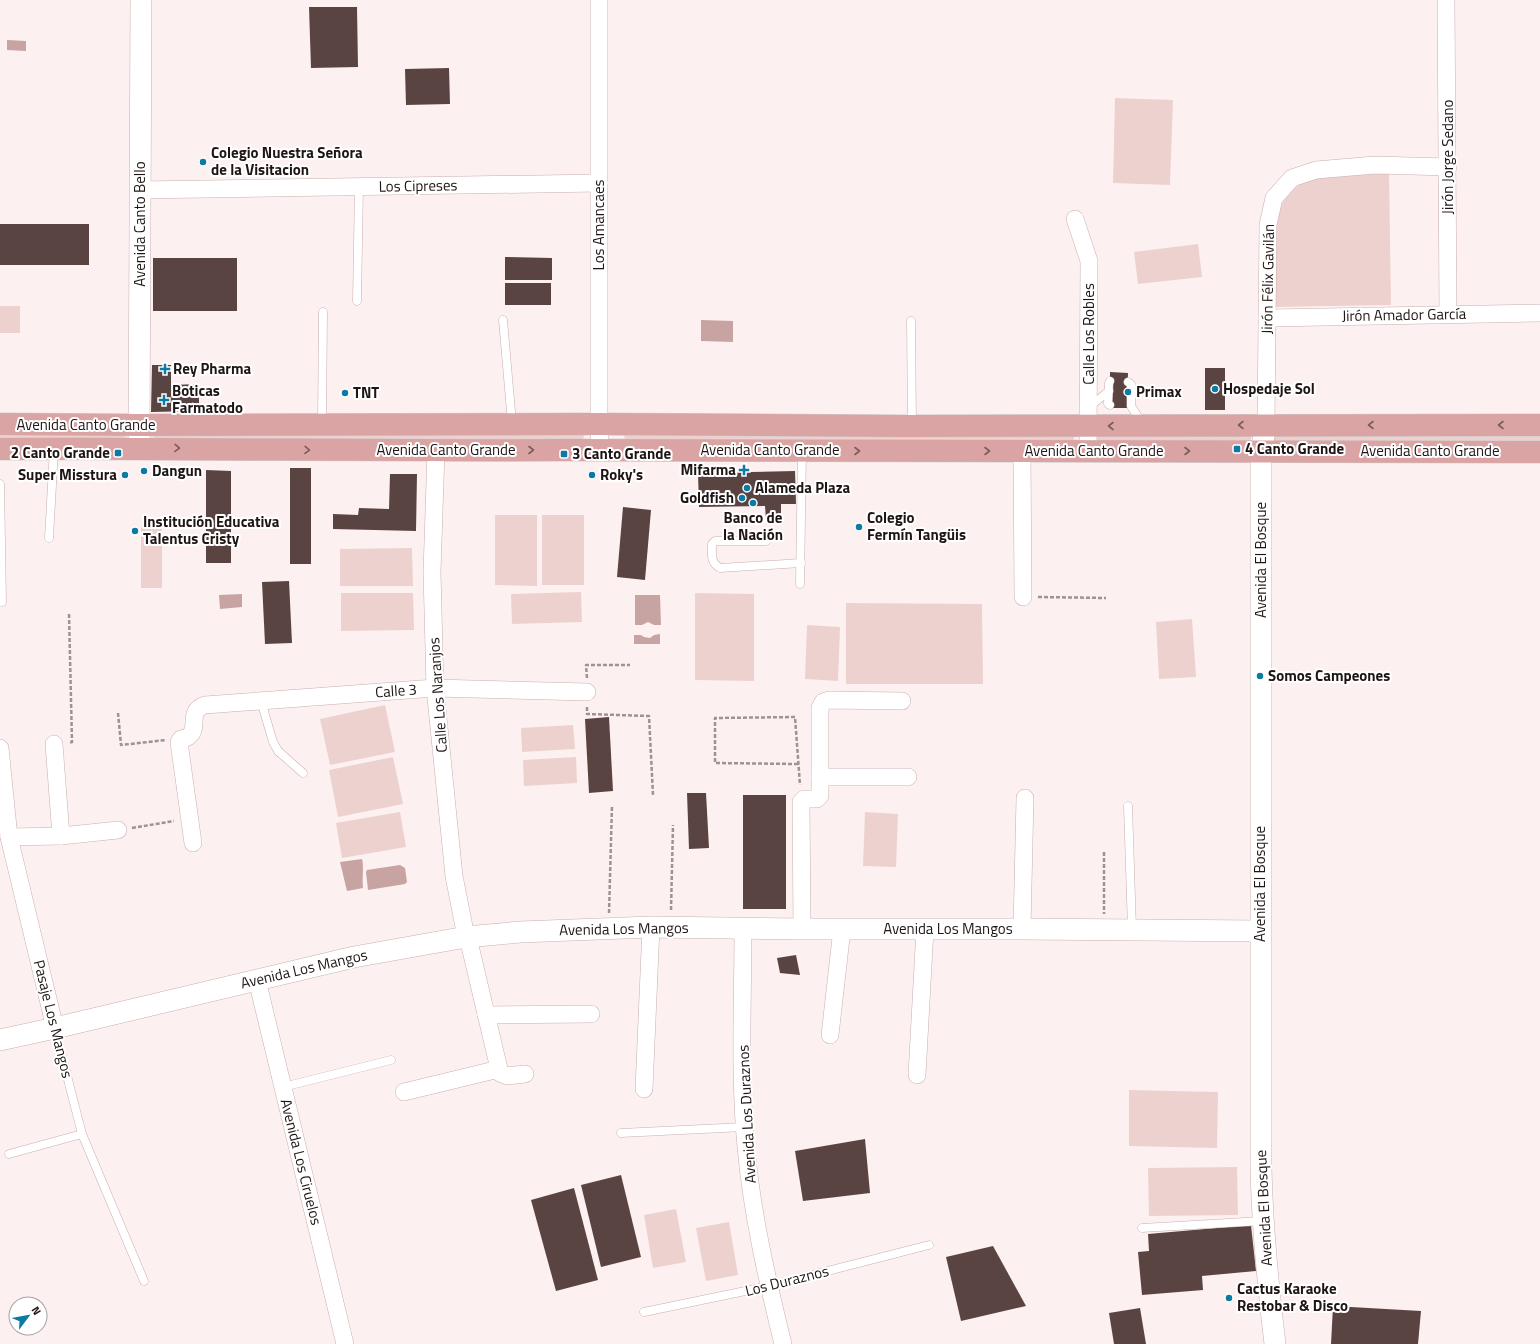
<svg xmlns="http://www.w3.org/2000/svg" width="1540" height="1344" font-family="'Titillium Web',sans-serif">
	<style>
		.green { fill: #edd1cf }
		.water { fill: #c7a3a1 }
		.building { fill: #5a4442 }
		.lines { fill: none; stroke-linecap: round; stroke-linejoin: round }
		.service-casing { stroke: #caafad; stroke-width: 9 }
		.minor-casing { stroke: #caafad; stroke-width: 18 }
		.tertiary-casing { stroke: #caafad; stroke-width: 22 }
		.primary-casing { stroke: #d2d0d0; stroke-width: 23 }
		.path { stroke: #9d9392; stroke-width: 2.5; stroke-dasharray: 4 2; stroke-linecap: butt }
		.service { stroke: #fff; stroke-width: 8 }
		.minor { stroke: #fff; stroke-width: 17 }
		.tertiary { stroke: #fff; stroke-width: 21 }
		.primary { stroke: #dba4a4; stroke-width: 22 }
		.oneway { stroke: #7c5c5c }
		.poi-dot { fill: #0d7aa4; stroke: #fff; stroke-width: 1.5 }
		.labels { text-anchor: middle; stroke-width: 4; stroke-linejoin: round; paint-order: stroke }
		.poi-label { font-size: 15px; font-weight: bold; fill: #1e1514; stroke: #fff; text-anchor: start }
		.street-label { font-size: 15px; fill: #1e1514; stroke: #fff }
	</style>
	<rect width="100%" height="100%" fill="#fcf1f0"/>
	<g class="green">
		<polygon points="1115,98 1173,100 1170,185 1113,183"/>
		<polygon points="1389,173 1391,305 1274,307 1276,219 1283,202 1291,191 1301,183 1316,174"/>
		<polygon points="1198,244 1202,277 1138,284 1134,252"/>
		<rect x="0" y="306" width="20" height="27"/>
		<polygon points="1540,429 1540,443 1268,444 1267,436"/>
		<polygon points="0,430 121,431 125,437 121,442 0,442"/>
		<polygon points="581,431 584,436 582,441 154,439 154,434"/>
		<polygon points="1251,432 1251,439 1249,443 1096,441 1098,435"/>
		<polygon points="1074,433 1074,441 625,441 624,434"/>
		<polygon points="495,515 537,515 537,586 495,585"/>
		<rect x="542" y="515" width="42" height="70"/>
		<rect x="141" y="527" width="21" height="61"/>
		<polygon points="412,548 413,586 340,586 340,549"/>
		<polygon points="581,592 582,622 512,624 511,594"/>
		<polygon points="341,593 413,593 414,630 341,631"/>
		<polygon points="695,593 754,594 754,681 695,680"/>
		<polygon points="846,603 982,604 983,684 846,684"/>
		<polygon points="1192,619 1196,677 1159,679 1156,622"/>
		<polygon points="807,625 840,627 838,681 805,679"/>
		<polygon points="385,705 395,752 330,765 320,719"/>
		<polygon points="573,725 575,749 522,752 521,728"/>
		<polygon points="393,757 403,804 338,817 329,770"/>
		<polygon points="576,757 577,783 524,786 523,760"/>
		<polygon points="400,812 406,847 342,858 336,823"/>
		<polygon points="865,812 898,814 896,867 863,866"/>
		<polygon points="1129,1090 1218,1092 1217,1148 1129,1146"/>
		<polygon points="1237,1167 1238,1215 1149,1216 1148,1168"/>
		<polygon points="676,1209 686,1262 653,1268 644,1215"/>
		<polygon points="729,1222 738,1275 706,1281 696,1228"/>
	</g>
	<g class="water">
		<polygon points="7,40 26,41 26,51 7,50"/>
		<polygon points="701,320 733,321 733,342 701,341"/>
		<polygon points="242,594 242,607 220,609 219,595"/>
		<polygon points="635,595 660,595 661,625 654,625 648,622 642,625 635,625"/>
		<polygon points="660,634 660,644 634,644 634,635 641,635 644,637 650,638 654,635"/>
		<path d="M 362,859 C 364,864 362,881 363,888 L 347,891 L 340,862 Z"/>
		<polygon points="400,865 405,868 407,882 405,884 368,890 366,872 367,870"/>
	</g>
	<g class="building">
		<polygon points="309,7 357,7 358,67 311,68"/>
		<polygon points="449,68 450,104 406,105 405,69"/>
		<rect x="0" y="224" width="89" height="41"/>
		<polygon points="505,257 552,258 552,280 505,280"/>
		<rect x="153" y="258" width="84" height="53"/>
		<rect x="505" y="283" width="46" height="22"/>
		<polygon points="152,365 171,365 171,385 199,384 199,411 151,412"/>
		<rect x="1205" y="368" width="20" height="42"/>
		<polygon points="1110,372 1128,373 1127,408 1110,408"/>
		<rect x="290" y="468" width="21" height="96"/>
		<polygon points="206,470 231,471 231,563 206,563"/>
		<polygon points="795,471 796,504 781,504 781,520 766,520 765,506 699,507 698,473"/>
		<polygon points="390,474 417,474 416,531 333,529 333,514 358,515 359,508 389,509"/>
		<polygon points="623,507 651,510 645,580 617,577"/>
		<polygon points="289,581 292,643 265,644 262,582"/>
		<polygon points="609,717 613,791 589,793 585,719"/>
		<polygon points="687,793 706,793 709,848 689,849"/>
		<rect x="743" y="795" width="43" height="114"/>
		<polygon points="796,955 800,975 780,973 777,958"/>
		<polygon points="865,1139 870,1193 803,1201 795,1151"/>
		<polygon points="621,1175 641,1257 601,1267 581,1185"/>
		<polygon points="574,1188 598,1280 556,1291 531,1200"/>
		<polygon points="1251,1225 1256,1271 1202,1276 1203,1290 1142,1295 1138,1252 1149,1251 1148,1234"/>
		<polygon points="993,1246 1026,1306 961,1321 946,1257"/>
		<polygon points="1333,1306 1421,1311 1418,1344 1331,1344"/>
		<polygon points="1140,1308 1146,1344 1114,1344 1109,1313"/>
	</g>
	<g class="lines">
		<defs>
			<g id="service">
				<polyline points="357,301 359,186"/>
				<polyline points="503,320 512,423"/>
				<polyline points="911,321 912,426"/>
				<polyline points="1128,382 1131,384 1131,406 1142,423"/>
				<polyline points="1110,405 1108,404 1109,383 1110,381"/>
				<polyline points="1089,407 1109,391"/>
				<polyline points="322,423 323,312"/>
				<polyline points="0,484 2,602"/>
				<polyline points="49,538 54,449"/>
				<path d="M 766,541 L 715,541 L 712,544 C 712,555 710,562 720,568 L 801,563"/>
				<polyline points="800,584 802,451"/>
				<polyline points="261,701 273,742 278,751 303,773"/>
				<polyline points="1128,806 1132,929"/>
				<polyline points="55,1029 82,1134 144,1281"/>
				<polyline points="283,1087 391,1060"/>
				<polyline points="621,1133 744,1127"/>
				<polyline points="9,1154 82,1134"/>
				<polyline points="1142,1228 1262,1221"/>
				<polyline points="644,1312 769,1286 929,1245"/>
			</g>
			<g id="minor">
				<polyline points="599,0 599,424 600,450"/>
				<polyline points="1446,0 1448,314"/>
				<polyline points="140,190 599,183"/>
				<polyline points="1075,219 1089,261 1088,451"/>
				<polyline points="1267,318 1540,313"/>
				<polyline points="1266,425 1268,225 1274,198 1292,178 1316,170 1375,165 1448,167"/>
				<polyline points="436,451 432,572 435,688 454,876 466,937 470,946 500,1073 507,1076 525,1074"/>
				<polyline points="1022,451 1023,597"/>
				<polyline points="54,744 61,836"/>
				<polyline points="0,748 9,837 55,1028"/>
				<polyline points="820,777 908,777"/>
				<polyline points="9,837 61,836 118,830"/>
				<path d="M 193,843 L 179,742 L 181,739 C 184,738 188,738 190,735 C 199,727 187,711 205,705 L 435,688 L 587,692"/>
				<path d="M 743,928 C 743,1001 739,1075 746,1147 C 752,1214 767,1279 783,1344"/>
				<polyline points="802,929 801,802 804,799 817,799 820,796 820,708 823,702 829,700 902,701"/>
				<polyline points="1022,929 1025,798"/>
				<polyline points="257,980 345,1344"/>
				<polyline points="486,1015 591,1014"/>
				<polyline points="830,1035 842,929"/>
				<polyline points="917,1075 925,929"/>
				<polyline points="644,1089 651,927"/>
				<polyline points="404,1092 499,1069"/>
			</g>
			<g id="tertiary">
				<path d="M 1266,425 L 1261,451 L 1261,1166 C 1262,1226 1268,1285 1275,1344"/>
				<polyline points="139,443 141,0"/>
				<polyline points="0,1040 55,1028 354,957 466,937 520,932 651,927 802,929 1022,929 1260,931"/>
			</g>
			<g id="primary">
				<polyline points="0,424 140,425 599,424 904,426 1540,425"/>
				<path d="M 0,449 C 188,448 376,451 564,450 L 1540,452"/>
			</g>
		</defs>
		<use href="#service" class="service-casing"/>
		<use href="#minor" class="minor-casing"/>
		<use href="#tertiary" class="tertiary-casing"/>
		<use href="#primary" class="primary-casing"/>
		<g class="path">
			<polyline points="1038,597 1106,598"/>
			<polyline points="69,614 72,742 69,743"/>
			<polyline points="587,678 586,665 630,665"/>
			<polyline points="587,707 587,714 649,716 653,795"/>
			<polyline points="118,713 121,745 166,740"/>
			<polyline points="798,764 715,763 715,718 795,717 800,785"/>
			<polyline points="132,828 174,821"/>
			<polyline points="1104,852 1104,914"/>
			<polyline points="671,910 673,825"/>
			<polyline points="609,913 612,805"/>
		</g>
		<use href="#service" class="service"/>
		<use href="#minor" class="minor"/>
		<use href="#tertiary" class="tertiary"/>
		<use href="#primary" class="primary"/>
	</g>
	<defs><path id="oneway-chevron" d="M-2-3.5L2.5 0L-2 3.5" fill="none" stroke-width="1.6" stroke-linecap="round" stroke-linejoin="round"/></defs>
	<g class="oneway">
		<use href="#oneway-chevron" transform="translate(1241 425) rotate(180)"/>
		<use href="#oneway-chevron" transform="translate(1371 425) rotate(180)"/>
		<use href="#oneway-chevron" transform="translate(1501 425) rotate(180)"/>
		<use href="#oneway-chevron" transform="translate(1111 426) rotate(180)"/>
		<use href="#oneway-chevron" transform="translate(177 448) rotate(1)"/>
		<use href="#oneway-chevron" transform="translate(307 450) rotate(1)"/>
		<use href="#oneway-chevron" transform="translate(531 450)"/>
		<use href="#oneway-chevron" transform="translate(857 451)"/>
		<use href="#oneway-chevron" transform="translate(987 451)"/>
		<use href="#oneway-chevron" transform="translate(1187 451)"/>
	</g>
	<g class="poi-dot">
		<circle cx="203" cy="162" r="4"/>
		<path d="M163 363h4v4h4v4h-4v4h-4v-4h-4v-4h4z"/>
		<circle cx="1215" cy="389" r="4"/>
		<circle cx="1128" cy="392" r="4"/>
		<circle cx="345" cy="393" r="4"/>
		<path d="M162 394h4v4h4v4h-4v4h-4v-4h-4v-4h4z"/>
		<rect x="1233" y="445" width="8" height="8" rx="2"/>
		<rect x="114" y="449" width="8" height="8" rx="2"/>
		<rect x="560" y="450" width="8" height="8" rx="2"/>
		<path d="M742 464h4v4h4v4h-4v4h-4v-4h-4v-4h4z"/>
		<circle cx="144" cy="471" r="4"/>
		<circle cx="125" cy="475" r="4"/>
		<circle cx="592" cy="475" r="4"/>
		<circle cx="747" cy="488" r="4"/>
		<circle cx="742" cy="498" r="4"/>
		<circle cx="753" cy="503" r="4"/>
		<circle cx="859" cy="527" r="4"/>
		<circle cx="135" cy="531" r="4"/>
		<circle cx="1260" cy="676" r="4"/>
		<circle cx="1229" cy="1298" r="4"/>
	</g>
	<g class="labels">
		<g class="poi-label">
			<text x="211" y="158">Colegio Nuestra Señora<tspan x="211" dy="17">de la Visitacion</tspan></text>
			<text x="173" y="374">Rey Pharma</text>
			<text x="1223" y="394">Hospedaje Sol</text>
			<text x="172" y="396">Boticas<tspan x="172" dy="17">Farmatodo</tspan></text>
			<text x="1136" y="397">Primax</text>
			<text x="353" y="398">TNT</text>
			<text x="1245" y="454">4 Canto Grande</text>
			<text x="110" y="458" text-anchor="end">2 Canto Grande</text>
			<text x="572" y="459">3 Canto Grande</text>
			<text x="736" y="475" text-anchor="end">Mifarma</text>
			<text x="152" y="476">Dangun</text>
			<text x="117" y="480" text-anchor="end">Super Misstura</text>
			<text x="600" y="480">Roky's</text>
			<text x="755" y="493">Alameda Plaza</text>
			<text x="734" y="503" text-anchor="end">Goldfish</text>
			<text x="753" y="523" text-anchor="middle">Banco de<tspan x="753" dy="17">la Nación</tspan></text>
			<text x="867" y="523">Colegio<tspan x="867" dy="17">Fermín Tangüis</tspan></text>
			<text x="143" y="527">Institución Educativa<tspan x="143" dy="17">Talentus Cristy</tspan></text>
			<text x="1268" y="681">Somos Campeones</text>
			<text x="1237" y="1294">Cactus Karaoke<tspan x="1237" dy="17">Restobar &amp; Disco</tspan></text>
		</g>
		<g class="street-label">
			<text transform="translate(1448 157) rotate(-90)" y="5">Jirón Jorge Sedano</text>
			<text transform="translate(418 186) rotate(-1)" y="5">Los Cipreses</text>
			<text transform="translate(140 224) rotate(-90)" y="5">Avenida Canto Bello</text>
			<text transform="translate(599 225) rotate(-90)" y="5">Los Amancaes</text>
			<text transform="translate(1268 279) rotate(-89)" y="5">Jirón Félix Gavilán</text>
			<text transform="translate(1404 315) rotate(-1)" y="5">Jirón Amador García</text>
			<text transform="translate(1089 334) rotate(-90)" y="5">Calle Los Robles</text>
			<text x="86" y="430">Avenida Canto Grande</text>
			<text x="446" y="455">Avenida Canto Grande</text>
			<text x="770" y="455">Avenida Canto Grande</text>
			<text x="1094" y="456">Avenida Canto Grande</text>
			<text x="1430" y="456">Avenida Canto Grande</text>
			<text transform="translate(1261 560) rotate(-90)" y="5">Avenida El Bosque</text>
			<text transform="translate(396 691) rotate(-4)" y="5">Calle 3</text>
			<text transform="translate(438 695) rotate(-94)" y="5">Calle Los Naranjos</text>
			<text transform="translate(1260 884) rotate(-90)" y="5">Avenida El Bosque</text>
			<text transform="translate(624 929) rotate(-1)" y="5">Avenida Los Mangos</text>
			<text x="948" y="934">Avenida Los Mangos</text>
			<text transform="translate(304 969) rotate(-13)" y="5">Avenida Los Mangos</text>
			<text transform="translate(53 1019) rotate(76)" y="5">Pasaje Los Mangos</text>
			<text transform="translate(747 1114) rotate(-93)" y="5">Avenida Los Duraznos</text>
			<text transform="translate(301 1162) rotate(76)" y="5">Avenida Los Ciruelos</text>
			<text transform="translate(1264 1208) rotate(-93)" y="5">Avenida El Bosque</text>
			<text transform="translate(787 1281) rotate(-14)" y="5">Los Duraznos</text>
		</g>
	</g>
	<g transform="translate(28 1316) rotate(58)"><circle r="19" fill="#ffffff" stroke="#a5a1a1"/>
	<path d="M0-3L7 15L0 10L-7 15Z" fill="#0d7aa4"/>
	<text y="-6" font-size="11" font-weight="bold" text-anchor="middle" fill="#1e1514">N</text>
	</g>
</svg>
